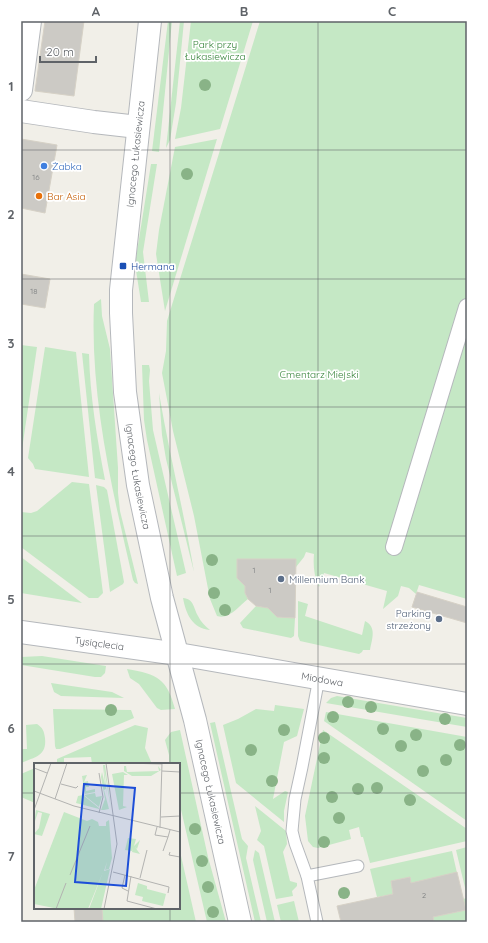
<svg xmlns="http://www.w3.org/2000/svg" width="488" height="943" font-family="Quicksand,sans-serif">
	<style>
		.green { fill: #c5e8c5 }
		.building { fill: #cccac5; stroke: #d6d1c6 }
		.lines { fill: none; stroke-linecap: round; stroke-linejoin: round }
		.service-casing { stroke: #b5b8bc; stroke-width: 13 }
		.pedestrian-casing { stroke: #b5b8bc; stroke-width: 18 }
		.minor-casing { stroke: #b5b8bc; stroke-width: 24 }
		.tertiary-casing { stroke: #b5b8bc; stroke-width: 24 }
		.service { stroke: #fff; stroke-width: 11 }
		.pedestrian { stroke: #fff; stroke-width: 16 }
		.minor { stroke: #fff; stroke-width: 22 }
		.tertiary { stroke: #fff; stroke-width: 22 }
		.tree { fill: #89b387 }
		.grid { fill: none; stroke: #5f6368; stroke-width: 1; stroke-opacity: 0.55 }
		.shop-dot { fill: #3f7fe0; stroke: #fff; stroke-width: 1.5 }
		.food-dot { fill: #e8710a; stroke: #fff; stroke-width: 1.5 }
		.transit-dot { fill: #1a4fb4; stroke: #fff; stroke-width: 1.5 }
		.service-dot { fill: #5c6f8a; stroke: #fff; stroke-width: 1.5 }
		.labels { text-anchor: middle; stroke-width: 3.5; stroke-linejoin: round; paint-order: stroke }
		.number-label { font-size: 8px; fill: #7a7d7f }
		.park-label { font-size: 10px; fill: #348238; stroke: #fff }
		.street-label { font-size: 10px; fill: #5f6368; stroke: #fff }
		.shop-label { font-size: 10px; fill: #366cbe; stroke: #fff; text-anchor: start }
		.food-label { font-size: 10px; fill: #c56008; stroke: #fff; text-anchor: start }
		.transit-label { font-size: 10px; fill: #164399; stroke: #fff; text-anchor: start }
		.service-label { font-size: 10px; fill: #4e5e75; stroke: #fff; text-anchor: start }
		.inset-road { fill: none; stroke: #b3b3b1; stroke-width: 1 }
		.view { fill: #1d4ed8; fill-opacity: 0.15; stroke: #1d4ed8; stroke-width: 2 }
		.inset-edge { fill: none; stroke: #5f6368; stroke-width: 2 }
		.neatline { fill: none; stroke: #5f6368; stroke-width: 1.5 }
		.grid-label { font-size: 13px; text-anchor: middle; font-weight: bold; fill: #5f6368 }
	</style>
	<rect width="100%" height="100%" fill="#f1efe8"/>
	<g class="green">
		<polygon points="168,21 172,21 159,152 152,151"/>
		<polygon points="180,21 184,21 176,103 170,140 166,148"/>
		<polygon points="191,21 253,21 220,129 175,139 181,108"/>
		<path d="M 260,21 L 467,21 L 467,599 L 419,585 L 416,594 L 409,588 L 401,586 L 398,596 L 383,609 L 387,591 L 324,573 L 319,587 C 314,576 313,566 314,554 L 306,552 L 304,557 L 296,567 L 296,559 L 237,559 L 237,578 L 245,586 L 245,593 L 248,599 C 239,606 229,620 217,616 L 210,599 L 194,516 L 173,431 L 162,373 L 166,351 L 167,321 Z"/>
		<polygon points="217,139 165,311 156,254 159,230 175,147"/>
		<polygon points="151,164 157,164 143,252 149,302 141,302 135,264"/>
		<path d="M 101,299 L 102,316 L 110,349 L 118,468 L 118,493 L 120,511 L 138,584 L 135,583 L 133,580 C 112,489 90,398 94,304 Z"/>
		<polygon points="21,345 37,347 21,456"/>
		<polygon points="45,347 76,352 89,477 35,469 33,464 28,458"/>
		<path d="M 82,353 L 89,354 C 90,396 97,438 105,480 L 95,478 Z"/>
		<polygon points="142,365 149,365 150,370 149,381 153,430 186,573 177,576 147,440 144,420"/>
		<path d="M 159,393 C 169,453 184,512 194,572 L 166,459 L 162,435 Z"/>
		<polygon points="72,482 89,484 103,593 98,598 89,598 21,547 21,512 31,513 37,511"/>
		<polygon points="96,485 104,487 107,490 124,582 123,584 110,592"/>
		<polygon points="21,557 82,603 21,593"/>
		<path d="M 183,598 C 194,599 193,607 198,616 C 201,622 205,626 210,630 C 192,628 186,614 183,598 Z"/>
		<path d="M 298,601 L 308,604 L 305,616 L 362,635 L 365,621 C 377,627 372,639 370,650 L 363,650 L 362,652 L 359,654 L 300,641 L 298,636 Z"/>
		<polygon points="256,606 268,608 277,617 295,618 294,636 291,638 243,628 240,623"/>
		<polygon points="42,656 106,666 105,673 101,677 95,677 21,665 21,657"/>
		<path d="M 127,669 C 158,674 167,679 175,709 L 161,710 L 157,708 L 139,684 L 130,678 Z"/>
		<polygon points="51,683 112,692 124,698 61,696 54,692"/>
		<polygon points="337,696 467,718 467,727 326,703 331,698"/>
		<polygon points="275,705 304,709 297,736 284,742 273,799 285,791 288,792 284,811 284,822 236,783 223,725 238,719 256,709 274,711"/>
		<polygon points="53,709 131,710 134,718 60,749 56,749 55,746"/>
		<polygon points="326,712 467,737 467,821 324,721"/>
		<polygon points="215,722 242,839 248,846 246,858 261,922 255,922 210,723"/>
		<path d="M 37,724 C 43,728 44,731 45,738 C 47,756 35,757 21,763 L 21,749 L 27,749 L 26,725 Z"/>
		<polygon points="135,725 148,728 145,748 152,764 92,764 91,757 64,758 64,764 57,764 57,759"/>
		<polygon points="180,730 208,857 226,922 207,922 179,801 179,764 169,764 169,755 165,740 171,732"/>
		<polygon points="323,730 467,829 467,841 370,863 363,837 361,837 359,827 349,830 351,839 318,848 313,847 308,841 305,816"/>
		<polygon points="35,768 35,803 21,797 21,774"/>
		<polygon points="255,806 286,831 287,844 283,852 290,881 297,883 297,886 292,891 293,896 276,899 264,846 257,840 261,831"/>
		<polygon points="179,847 196,922 103,922 102,908 179,908"/>
		<polygon points="467,847 467,896 456,850"/>
		<polygon points="255,850 259,853 275,922 267,922 253,860"/>
		<polygon points="452,851 457,873 411,883 410,877 391,881 393,894 377,897 370,869"/>
		<polygon points="467,898 467,922 434,922 433,917 466,910 463,899"/>
		<polygon points="294,901 299,922 281,922 277,905"/>
	</g>
	<g class="building">
		<polygon points="45,21 84,21 74,96 35,91"/>
		<polygon points="21,139 57,145 45,213 21,208"/>
		<polygon points="21,274 50,279 45,308 21,304"/>
		<polygon points="237,559 296,559 295,618 277,617 268,608 256,606 248,599 245,593 245,586 237,578"/>
		<polygon points="417,592 467,607 467,623 412,607"/>
		<polygon points="457,872 466,910 433,917 434,922 341,922 337,906 393,894 391,881 410,877 411,883"/>
		<polygon points="74,908 102,908 103,922 75,922"/>
	</g>
	<g class="lines">
		<defs>
			<g id="service">
				<polyline points="307,876 358,866"/>
				<polyline points="317,922 307,876 295,843 292,831 295,799 302,767 319,678"/>
			</g>
			<polyline id="pedestrian" points="394,547 467,307"/>
			<g id="minor">
				<polyline points="21,90 30,21"/>
				<polyline points="21,111 94,122 138,127"/>
			</g>
			<g id="tertiary">
				<path id="s1" d="M 150,21 L 121,290 L 121,313 L 125,392 L 138,485 L 162,598 L 195,720 L 240,922"/>
				<path id="s2" d="M 21,632 L 178,654 L 467,704"/>
			</g>
		</defs>
		<use href="#service" class="service-casing"/>
		<use href="#pedestrian" class="pedestrian-casing"/>
		<use href="#minor" class="minor-casing"/>
		<use href="#tertiary" class="tertiary-casing"/>
		<use href="#service" class="service"/>
		<use href="#pedestrian" class="pedestrian"/>
		<use href="#minor" class="minor"/>
		<use href="#tertiary" class="tertiary"/>
	</g>
	<g class="tree">
		<circle cx="205" cy="85" r="6"/>
		<circle cx="187" cy="174" r="6"/>
		<circle cx="212" cy="560" r="6"/>
		<circle cx="214" cy="593" r="6"/>
		<circle cx="225" cy="610" r="6"/>
		<circle cx="348" cy="702" r="6"/>
		<circle cx="371" cy="707" r="6"/>
		<circle cx="111" cy="710" r="6"/>
		<circle cx="333" cy="717" r="6"/>
		<circle cx="445" cy="719" r="6"/>
		<circle cx="383" cy="729" r="6"/>
		<circle cx="284" cy="730" r="6"/>
		<circle cx="416" cy="735" r="6"/>
		<circle cx="324" cy="738" r="6"/>
		<circle cx="460" cy="745" r="6"/>
		<circle cx="401" cy="746" r="6"/>
		<circle cx="251" cy="750" r="6"/>
		<circle cx="324" cy="758" r="6"/>
		<circle cx="446" cy="760" r="6"/>
		<circle cx="423" cy="771" r="6"/>
		<circle cx="272" cy="781" r="6"/>
		<circle cx="377" cy="788" r="6"/>
		<circle cx="358" cy="789" r="6"/>
		<circle cx="332" cy="797" r="6"/>
		<circle cx="410" cy="800" r="6"/>
		<circle cx="339" cy="818" r="6"/>
		<circle cx="195" cy="829" r="6"/>
		<circle cx="324" cy="842" r="6"/>
		<circle cx="202" cy="861" r="6"/>
		<circle cx="208" cy="887" r="6"/>
		<circle cx="344" cy="893" r="6"/>
		<circle cx="213" cy="912" r="6"/>
	</g>
	<path class="grid" d="M 170,21 L 170,764M 318,21 L 318,922M 21,150 L 467,150M 21,279 L 467,279M 21,407 L 467,407M 21,536 L 467,536M 21,664 L 467,664M 21,793 L 35,793M 179,793 L 467,793M 170,908 L 170,922"/>
	<circle class="shop-dot" cx="44" cy="166" r="4"/>
	<circle class="food-dot" cx="39" cy="196" r="4"/>
	<rect class="transit-dot" x="119" y="262" width="8" height="8" rx="2"/>
	<g class="service-dot">
		<circle cx="281" cy="579" r="4"/>
		<circle cx="439" cy="619" r="4"/>
	</g>
	<g class="labels">
		<g class="number-label">
			<text x="36" y="180">16</text>
			<text x="34" y="294">18</text>
			<text x="254" y="573">1</text>
			<text x="270" y="593">1</text>
			<text x="424" y="898">2</text>
		</g>
		<g class="park-label">
			<text x="215" y="48">Park przy<tspan x="215" dy="12">Łukasiewicza</tspan></text>
			<text x="319" y="378">Cmentarz Miejski</text>
		</g>
		<g class="street-label">
			<text transform="translate(135 154) rotate(-84)" y="4">Ignacego Łukasiewicza</text>
			<text dy="4" stroke="none"><textPath href="#s1" startOffset="458">Ignacego Łukasiewicza</textPath></text>
			<text dy="4" stroke="none"><textPath href="#s2" startOffset="79">Tysiąclecia</textPath></text>
			<text dy="4" stroke="none"><textPath href="#s2" startOffset="305">Miodowa</textPath></text>
			<text dy="4" stroke="none"><textPath href="#s1" startOffset="782">Ignacego Łukasiewicza</textPath></text>
		</g>
		<g class="shop-label">
			<text x="52" y="170">Żabka</text>
		</g>
		<g class="food-label">
			<text x="47" y="200">Bar Asia</text>
		</g>
		<g class="transit-label">
			<text x="131" y="270">Hermana</text>
		</g>
		<g class="service-label">
			<text x="289" y="583">Millennium Bank</text>
			<text x="431" y="617" text-anchor="end">Parking<tspan x="431" dy="12">strzeżony</tspan></text>
		</g>
	</g>
	<g transform="translate(34 763)">
		<rect width="146" height="146" fill="#f1efe8"/>
		<path d="M 69,2 L 71,2 L 77,46 L 70,5 L 73,32 L 72,26 L 70,27 L 75,46 L 70,47 L 67,47 L 71,36 L 67,14 L 68,9 L 71,22 ZM 90,3 L 92,3 L 93,9 L 125,8 L 124,3 L 127,7 L 117,13 L 98,13 L 90,8 ZM 89,9 L 94,12 L 90,12 L 89,43 L 93,44 L 85,47 L 78,11 ZM 53,12 L 50,19 L 54,18 L 55,24 L 52,24 L 52,28 L 61,26 L 61,29 L 51,31 L 48,13 ZM 61,30 L 62,34 L 68,33 L 65,44 L 50,32 ZM 49,32 L 65,45 L 65,46 L 42,40 L 44,33 ZM 2,47 L 16,51 L 8,73 L 0,71 L 5,65 L 8,50 L 4,49 L 0,61 ZM 30,49 L 53,58 L 58,56 L 64,59 L 65,63 L 72,63 L 72,59 L 75,57 L 78,95 L 75,106 L 71,107 L 73,99 L 70,108 L 76,106 L 67,146 L 55,146 L 69,109 L 54,146 L 25,146 L 0,141 L 0,127 ZM 94,75 L 102,76 L 100,83 L 106,77 L 103,86 L 101,84 L 106,91 L 98,89 L 99,85 L 98,88 L 91,87 ZM 104,120 L 113,123 L 113,126 L 132,131 L 129,143 L 108,138 L 109,134 L 101,132 Z" fill="#c5e8c5"/>
		<path class="inset-road" d="M 91,0 L 128,1M 0,5 L 13,10M 128,8 L 146,9M 27,21 L 42,25 L 44,23M 0,28 L 40,43 L 146,69M 21,36 L 33,0M 0,47 L 17,0M 65,50 L 69,34 L 65,10M 127,54 L 146,53M 123,64 L 121,72 L 134,74 L 136,67M 126,65 L 128,0M 129,88 L 134,74M 136,89 L 135,92 L 146,94M 79,109 L 135,124 L 134,130M 36,112 L 56,63M 91,112 L 88,125 L 94,128M 97,113 L 93,138 L 123,146M 106,115 L 113,87M 22,146 L 32,120M 70,146 L 83,81 L 72,0"/>
		<path class="view" d="M 50,21 L 101,25 L 92,123 L 41,119 Z"/>
		<rect width="146" height="146" class="inset-edge"/>
	</g>
	<rect width="488" height="943" fill="none" stroke="#ffffff" stroke-width="44"/>
	<path d="M40 56v6h56v-6" fill="none" stroke="#5f6368" stroke-width="2"/>
	<text x="46" y="56" font-size="12" fill="#5f6368" stroke="#ffffff" stroke-width="3" paint-order="stroke">20 m</text>
	<rect x="22" y="22" width="444" height="899" class="neatline"/>
	<g class="grid-label">
		<text x="96" y="16">A</text>
		<text x="244" y="16">B</text>
		<text x="392" y="16">C</text>
		<text x="11" y="91">1</text>
		<text x="11" y="219">2</text>
		<text x="11" y="348">3</text>
		<text x="11" y="476">4</text>
		<text x="11" y="604">5</text>
		<text x="11" y="733">6</text>
		<text x="11" y="861">7</text>
	</g>
</svg>
